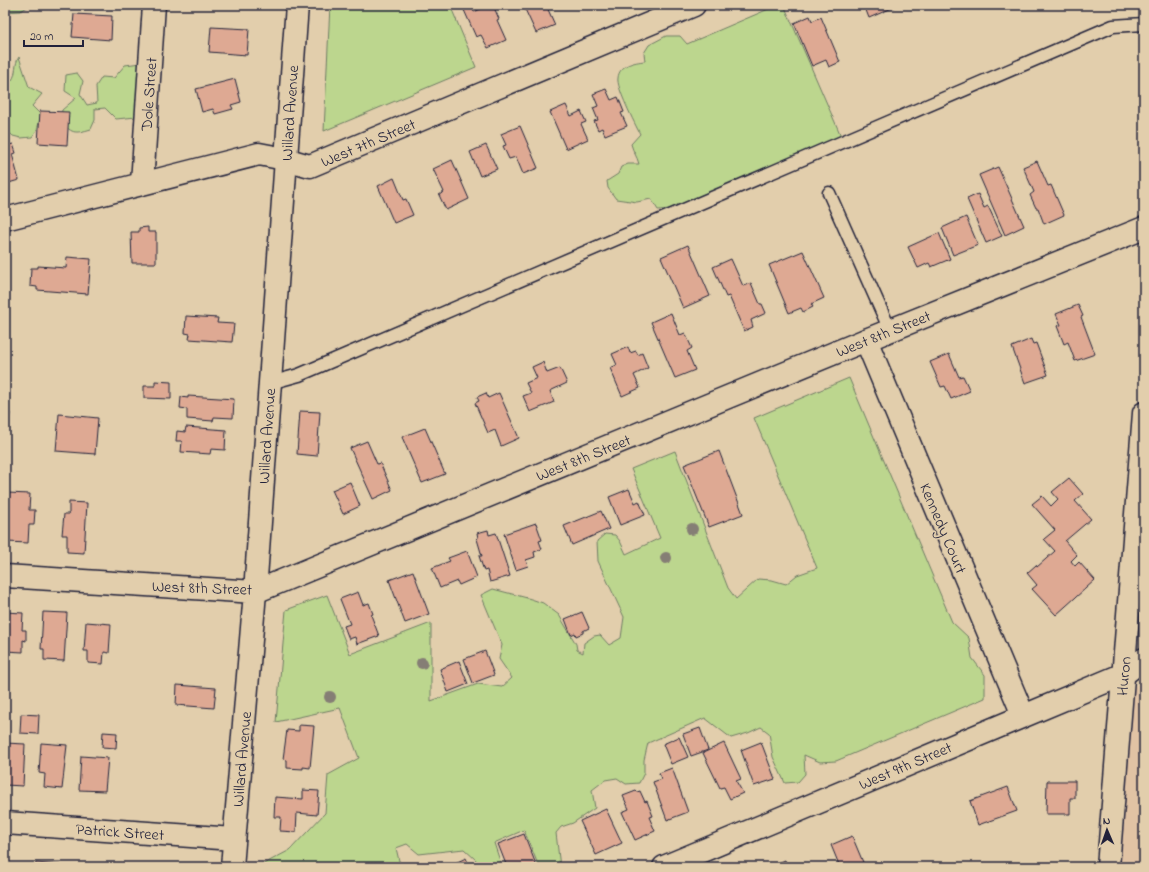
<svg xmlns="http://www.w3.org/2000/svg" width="1149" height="872" font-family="'Indie Flower',sans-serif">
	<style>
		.built { fill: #e1c3a4 }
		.green { fill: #bcd68e; stroke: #6f7c64 }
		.building { fill: #dea993; stroke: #22223b }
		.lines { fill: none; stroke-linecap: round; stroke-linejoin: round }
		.service-casing { stroke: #22223b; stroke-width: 15 }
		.minor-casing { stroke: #22223b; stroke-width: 25 }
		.tertiary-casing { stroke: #22223b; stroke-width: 25 }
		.service { stroke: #e2ceac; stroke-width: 12 }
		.minor { stroke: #e2ceac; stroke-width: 22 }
		.tertiary { stroke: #e2ceac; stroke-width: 22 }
		.tree { fill: #857e74 }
		.labels { text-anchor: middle; stroke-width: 3; stroke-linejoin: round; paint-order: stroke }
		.street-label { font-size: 16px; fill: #22223b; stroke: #e2ceac }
	</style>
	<rect width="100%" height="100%" fill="#e2ceac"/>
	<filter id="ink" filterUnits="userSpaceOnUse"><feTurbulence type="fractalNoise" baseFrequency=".025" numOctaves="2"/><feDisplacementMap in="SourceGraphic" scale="8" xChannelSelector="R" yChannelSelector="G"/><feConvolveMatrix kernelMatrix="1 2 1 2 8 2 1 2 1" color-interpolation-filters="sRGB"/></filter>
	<g filter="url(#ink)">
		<g class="built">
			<polygon points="1144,558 1144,638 1143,639 1138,633"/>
			<polygon points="1144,679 1144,867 1118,867 1131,692 1138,683"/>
		</g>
		<g class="green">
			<polygon points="5,5 30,5 21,11 5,12"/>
			<polygon points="330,5 450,5 476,67 324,131"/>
			<path d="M 778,5 L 784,5 L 841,136 L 672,209 L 658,210 L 651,199 L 637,202 L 616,199 L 608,188 L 607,181 L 618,174 L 621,167 L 628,164 L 639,164 C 637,156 633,152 631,144 L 640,134 C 635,124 616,87 618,78 C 619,65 634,62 645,61 L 644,53 L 649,45 L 666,36 L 680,36 L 687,44 Z"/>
			<path d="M 19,57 L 29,87 L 42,94 L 32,106 L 41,115 L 37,130 L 32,137 L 21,138 L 13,136 L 5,129 L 5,78 L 12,80 C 17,73 14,64 19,57 Z"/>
			<path d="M 141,63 L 136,117 L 116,119 L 105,108 L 95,109 L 95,120 L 91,129 C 74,134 72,134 60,120 L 62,110 L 76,98 L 65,91 L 66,75 L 77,73 L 83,81 L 80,94 L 87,105 L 97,103 L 96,86 L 102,77 L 114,78 L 125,65 Z"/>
			<polygon points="849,378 952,622 969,638 972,658 985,675 985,698 836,761 820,762 804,755 805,774 798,782 785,783 773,757 769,733 761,727 748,733 731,738 705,718 648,743 644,760 644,773 639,783 626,784 617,778 605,780 592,790 595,808 573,823 561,827 556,833 560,867 539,867 524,830 494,843 502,867 479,867 476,860 464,849 419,854 407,844 396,848 400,865 398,867 258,867 290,850 325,813 328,775 359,758 340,708 276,722 286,610 327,595 350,654 431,623 431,701 478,684 502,687 512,678 499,659 502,645 481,595 493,589 531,599 543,603 559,615 576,644 577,650 583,653 584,643 594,636 600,635 609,645 621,638 624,617 598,561 597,541 605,534 615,535 620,541 626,554 660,538 631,469 675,451 728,588 736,599 758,579 772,580 786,584 797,575 817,568 754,418"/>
		</g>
		<g class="building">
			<polygon points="489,5 493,5 499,19 497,20 506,40 488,48 481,35 476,37 464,10 471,6 474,12"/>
			<polygon points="529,5 546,5 555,25 536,33 524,7"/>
			<polygon points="864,5 899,5 869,18"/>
			<polygon points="74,14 112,16 111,40 72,37"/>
			<polygon points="810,16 812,21 821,17 840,62 829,67 826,60 812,66 794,23"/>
			<polygon points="211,27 249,29 247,55 209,52"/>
			<polygon points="235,79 241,102 231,105 233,109 215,114 213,109 202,112 196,89"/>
			<polygon points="606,89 611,100 618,97 624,112 621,113 627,126 605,135 602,128 598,130 594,121 598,120 593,108 598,106 593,94"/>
			<polygon points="566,105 571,116 581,111 586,122 581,124 588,139 566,149 550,112"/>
			<polygon points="40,111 69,112 67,145 38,143"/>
			<polygon points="520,126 538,168 523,174 516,157 509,159 503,146 506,145 501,134"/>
			<polygon points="13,144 16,153 12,154 19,180 5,184 5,146"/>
			<polygon points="486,145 497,169 480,176 470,152"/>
			<polygon points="452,160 469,199 446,210 439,195 444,192 433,169"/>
			<polygon points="1037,161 1048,186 1051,185 1064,215 1044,224 1038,208 1036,208 1030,195 1034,192 1023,167"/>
			<polygon points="998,167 1024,226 1005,235 979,175"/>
			<polygon points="394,178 403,200 406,199 413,215 394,223 378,186"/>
			<polygon points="978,194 984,208 988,206 1002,236 986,243 967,199"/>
			<polygon points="966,217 978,245 953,255 942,228"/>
			<polygon points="148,227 148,232 156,232 156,263 132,263 131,232 139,232 139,228"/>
			<polygon points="939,233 950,259 931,267 929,263 918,268 908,247"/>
			<polygon points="688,245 710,296 683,308 661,257"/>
			<polygon points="803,251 824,298 811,304 813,307 803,312 801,308 789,313 769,265"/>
			<polygon points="67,257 91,259 88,294 37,290 37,287 30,286 31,268 38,268 38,266 66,268"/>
			<polygon points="731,259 743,286 751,283 760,304 762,304 766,313 751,320 753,327 744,331 729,296 726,297 713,267"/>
			<polygon points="1078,305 1083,316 1081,317 1095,354 1075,361 1068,342 1064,344 1057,326 1061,325 1056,314"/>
			<polygon points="671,313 680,335 685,333 692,348 687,351 695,370 675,378 651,322"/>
			<polygon points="186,316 218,318 217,323 234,324 232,342 189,339 190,334 185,333"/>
			<polygon points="1031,339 1033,344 1036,343 1048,375 1025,383 1012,347"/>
			<polygon points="628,347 630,353 636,351 638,355 642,353 648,368 634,375 640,388 622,396 610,368 617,365 612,354"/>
			<polygon points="949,354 959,377 963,376 970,391 951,399 945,386 941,387 930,362"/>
			<polygon points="543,362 547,373 560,368 567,383 550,391 554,402 530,412 523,396 531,393 526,383 537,378 532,367"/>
			<polygon points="155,381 171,382 171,399 144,398 144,386 155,386"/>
			<polygon points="486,393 488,398 499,393 519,438 501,446 495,430 488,433 475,403 479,401 477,397"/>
			<polygon points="188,396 234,399 233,418 214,417 213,421 187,419 187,409 180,408 181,397 188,398"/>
			<polygon points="300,411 320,412 317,456 297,454"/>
			<polygon points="5,413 10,413 8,429 5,429"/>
			<polygon points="59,414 98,418 95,454 56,451"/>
			<polygon points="186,427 226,430 225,450 211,449 210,454 181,452 182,441 176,441 177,431 185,432"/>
			<polygon points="425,428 445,474 422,483 402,437"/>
			<polygon points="367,441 377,464 380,463 392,490 373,499 350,448"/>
			<polygon points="719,451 743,514 709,527 684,465"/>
			<polygon points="1069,478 1083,494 1075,501 1091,519 1065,541 1077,555 1071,561 1075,566 1079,562 1095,580 1056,615 1032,589 1037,585 1027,573 1036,565 1037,567 1055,551 1044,539 1055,530 1032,504 1042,496 1051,506 1058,499 1052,492"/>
			<polygon points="350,482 360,506 343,514 332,490"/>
			<polygon points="629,489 635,503 639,501 645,515 620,525 609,497"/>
			<polygon points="7,493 30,494 29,510 35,510 34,525 29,525 28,543 7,542 8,524 5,524"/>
			<polygon points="69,502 87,503 84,553 67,552 67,535 62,535 64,514 69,514"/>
			<polygon points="601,511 609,529 572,545 564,526"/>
			<polygon points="536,523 542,540 539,541 542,549 534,552 535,557 526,560 528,566 516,570 504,534"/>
			<polygon points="488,530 489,535 496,533 510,576 490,582 487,570 484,571 479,556 482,556 477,539 478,538 477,533"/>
			<polygon points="467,551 477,577 459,585 457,581 440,588 432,568 450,561 448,558"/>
			<polygon points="413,571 429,614 405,623 389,580"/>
			<polygon points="358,592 363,605 369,603 373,614 371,615 379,636 357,644 355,637 349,639 344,626 350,624 340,599"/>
			<polygon points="5,612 23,613 22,630 26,630 26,641 23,640 23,652 5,651"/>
			<polygon points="43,612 67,613 64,661 44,660 44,649 41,649"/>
			<polygon points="582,612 589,628 583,631 583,633 576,636 575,633 571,635 565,619"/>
			<polygon points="86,622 111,624 109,653 104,652 103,664 88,663 88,651 84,651"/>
			<polygon points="485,651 494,675 473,683 464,659"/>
			<polygon points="459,661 468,684 448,692 440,669"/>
			<polygon points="177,685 216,688 214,708 176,705"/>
			<polygon points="21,714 39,715 38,734 20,733"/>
			<polygon points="299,725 314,726 310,768 303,767 303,769 287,768 287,760 283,759 287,730 299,731"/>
			<polygon points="700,728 708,750 691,756 683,734"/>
			<polygon points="103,732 117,733 116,748 102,747"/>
			<polygon points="679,737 688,757 671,764 663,744"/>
			<polygon points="761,742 775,779 754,786 741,750"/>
			<polygon points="5,743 25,744 23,786 5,785"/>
			<polygon points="41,743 67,745 62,789 44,787 45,774 39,773"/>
			<polygon points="724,743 741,779 736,781 743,793 730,799 724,787 720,788 703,753"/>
			<polygon points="81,756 108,758 105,791 79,790"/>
			<polygon points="672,768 688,812 667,820 653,782 661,779 659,773"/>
			<polygon points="1047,781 1075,781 1075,798 1070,798 1070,814 1046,814"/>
			<polygon points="1008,787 1017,811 978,825 970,801"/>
			<polygon points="303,790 319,791 317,815 297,813 296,832 280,831 281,817 274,817 275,797 303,799"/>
			<polygon points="636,791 637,792 640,791 645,802 647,801 653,816 649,817 655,831 635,840 622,812 629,809 623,796"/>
			<polygon points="606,809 622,843 596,855 580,821"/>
			<polygon points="524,834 537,867 507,867 498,844"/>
			<polygon points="852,836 865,867 840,867 831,845"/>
			<polygon points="466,858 470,867 454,867 453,864"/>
			<polygon points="785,860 787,867 769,867"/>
			<polygon points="36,863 60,865 59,867 35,867"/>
		</g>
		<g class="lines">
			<defs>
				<g id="service">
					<polyline points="829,193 890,330"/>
					<polyline points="270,383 299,375 1113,26 1144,24"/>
				</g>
				<g id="minor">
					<polyline points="142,183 154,5"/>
					<polyline points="5,219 259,154 285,159 310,166 694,5"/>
					<polyline points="866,340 1023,715"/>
					<polyline points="5,576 255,592 232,867"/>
					<polyline points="5,823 234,839"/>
					<polyline points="664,867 1124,674 1144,659"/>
					<polyline points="1108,867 1144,413"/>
				</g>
				<polyline id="tertiary" points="297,5 255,592 866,340 1144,228"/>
			</defs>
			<use href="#service" class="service-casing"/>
			<use href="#minor" class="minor-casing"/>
			<use href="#tertiary" class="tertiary-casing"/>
			<use href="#service" class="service"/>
			<use href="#minor" class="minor"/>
			<use href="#tertiary" class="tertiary"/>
		</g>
		<g class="tree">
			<circle cx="692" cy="529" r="6"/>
			<circle cx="666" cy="558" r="6"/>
			<circle cx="422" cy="663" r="6"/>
			<circle cx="330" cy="697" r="6"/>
		</g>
	</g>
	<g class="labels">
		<g class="street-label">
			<text transform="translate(148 94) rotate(-86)" y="6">Dole Street</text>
			<text transform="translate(289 113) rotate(-86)" y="6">Willard Avenue</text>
			<text transform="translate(368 142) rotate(-23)" y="6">West 7th Street</text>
			<text transform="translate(883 333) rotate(-22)" y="6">West 8th Street</text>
			<text transform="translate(266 436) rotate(-86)" y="6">Willard Avenue</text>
			<text transform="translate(583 457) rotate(-22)" y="6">West 8th Street</text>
			<text transform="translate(944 528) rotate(67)" y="6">Kennedy Court</text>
			<text transform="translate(202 587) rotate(2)" y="6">West 8th Street</text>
			<text transform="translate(1123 676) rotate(-85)" y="6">Huron</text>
			<text transform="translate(241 759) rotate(-85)" y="6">Willard Avenue</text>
			<text transform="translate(905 765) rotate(-23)" y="6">West 9th Street</text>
			<text transform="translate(120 831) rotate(4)" y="6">Patrick Street</text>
		</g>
	</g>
	<rect width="1149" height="872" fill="none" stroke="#e2ceac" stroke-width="20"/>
	<rect x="10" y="10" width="1129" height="852" fill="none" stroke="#22223b" stroke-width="1.5" filter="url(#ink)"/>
	<g transform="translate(1107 830) rotate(358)" stroke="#e2ceac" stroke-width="3" paint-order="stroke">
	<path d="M0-3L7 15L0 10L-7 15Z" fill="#22223b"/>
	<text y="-6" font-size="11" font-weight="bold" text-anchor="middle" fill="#22223b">N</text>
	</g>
	<path d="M24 40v6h59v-6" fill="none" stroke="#22223b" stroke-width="2"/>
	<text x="30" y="40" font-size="12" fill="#22223b" stroke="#e2ceac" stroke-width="3" paint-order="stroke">20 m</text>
</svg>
